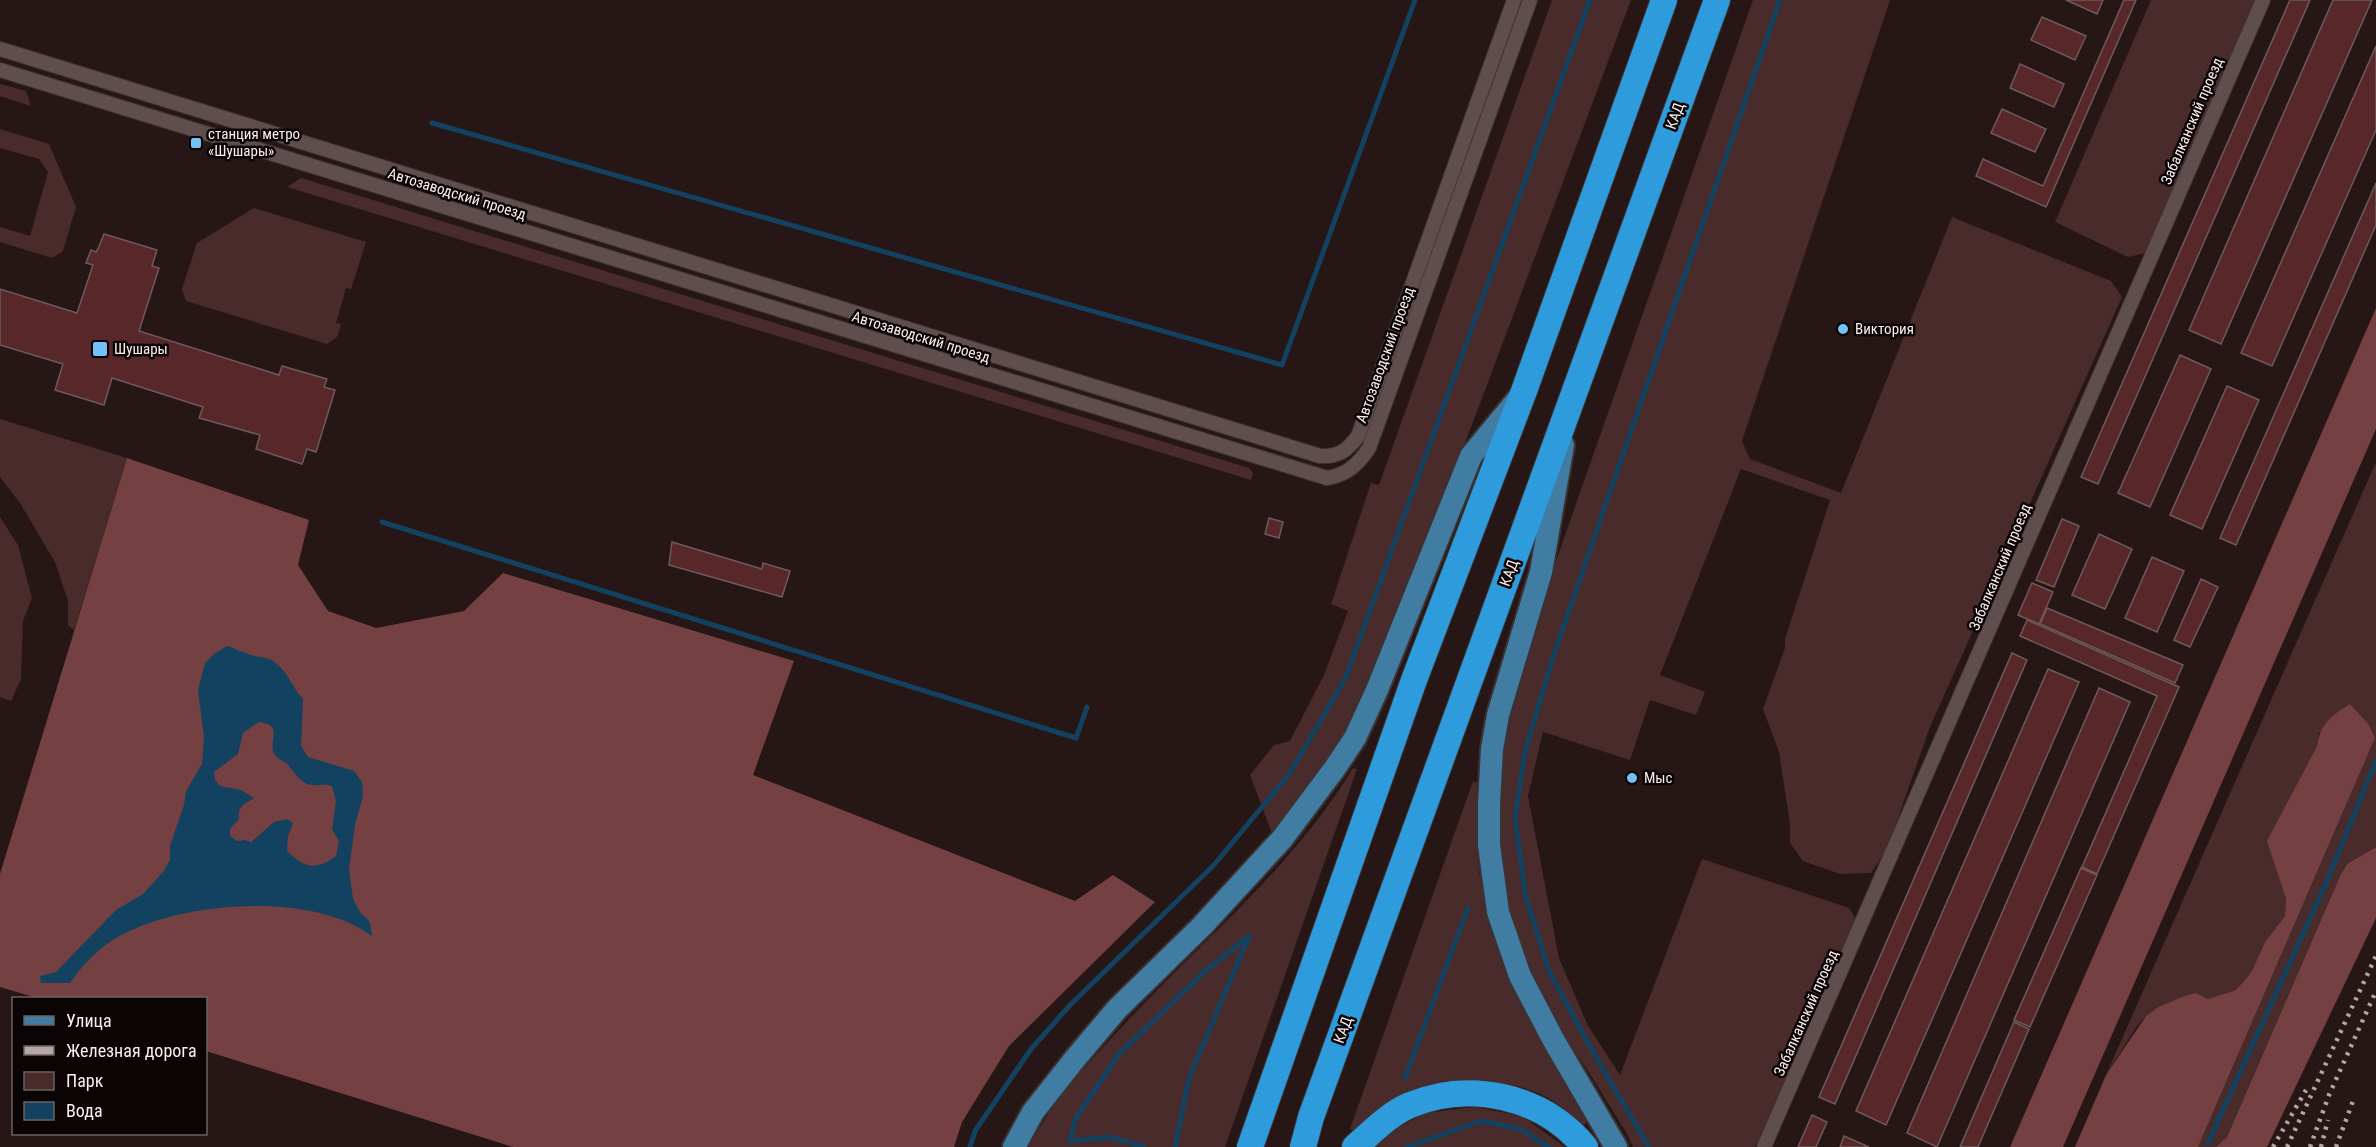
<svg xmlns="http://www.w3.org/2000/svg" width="2376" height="1147" font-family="'Roboto Condensed',sans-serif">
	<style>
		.green { fill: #492b2c }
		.forest { fill: #744042 }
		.water { fill: #12425f; fill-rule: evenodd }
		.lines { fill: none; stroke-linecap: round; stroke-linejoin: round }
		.stream { stroke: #12425f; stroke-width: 5 }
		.building { fill: #57272a; stroke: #6e5a5a; stroke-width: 1.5 }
		.minor-casing { stroke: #3d3232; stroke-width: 16 }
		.primary-casing { stroke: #3d3232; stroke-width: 26 }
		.motorway-casing { stroke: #3d3232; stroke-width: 28 }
		.minor { stroke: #604d4d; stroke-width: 14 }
		.primary { stroke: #417ca3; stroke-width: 22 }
		.motorway { stroke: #2d9bdc; stroke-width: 26 }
		.rail { stroke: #b4a6a6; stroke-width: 4.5; stroke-dasharray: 3 6; stroke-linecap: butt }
		.poi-dot { fill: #73c1f6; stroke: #0a0404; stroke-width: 2 }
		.labels { text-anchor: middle; stroke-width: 5; stroke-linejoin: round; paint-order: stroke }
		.street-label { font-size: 15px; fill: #faeeee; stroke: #0a0404 }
		.poi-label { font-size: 15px; fill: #faeeee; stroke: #0a0404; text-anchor: start }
	</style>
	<rect width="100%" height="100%" fill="#261616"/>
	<g class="green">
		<polygon points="1552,0 1631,0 1478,409 1383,654 1339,746 1273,836 1250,775 1274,745 1290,741 1324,675 1348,611 1331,604 1371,483 1379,485"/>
		<path d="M 1753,0 L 1890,0 L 1742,441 L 1750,459 L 1841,493 L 1952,217 L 2111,281 L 2122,297 L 1930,727 L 1887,849 L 1871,873 L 1840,874 L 1803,861 L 1790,843 L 1790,824 L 1779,752 L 1763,709 L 1785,648 L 1785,639 L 1830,500 L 1741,469 L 1660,675 L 1705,692 L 1696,715 L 1650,700 L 1630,760 L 1543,732 L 1528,796 L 1559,958 L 1588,1026 L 1620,1075 L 1702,859 L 1849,908 L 1855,918 L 1795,1060 L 1755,1147 L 1633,1147 L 1627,1134 C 1613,1112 1600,1089 1586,1068 C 1566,1038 1543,1008 1530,974 C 1488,868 1494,760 1524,652 Z"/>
		<polygon points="2151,0 2257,0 2146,253 2128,257 2055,222"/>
		<polygon points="0,84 26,91 31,106 0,96"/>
		<polygon points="0,129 49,144 76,207 63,251 52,258 0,242 0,227 30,236 48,172 39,159 0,148"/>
		<polygon points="301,178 1249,468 1253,473 1251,480 287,187"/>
		<polygon points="254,208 366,242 351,289 346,288 336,323 341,324 337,337 327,344 186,301 182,289 197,243"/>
		<polygon points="0,419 127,458 74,630 68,625 68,601 55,562 20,503 0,477"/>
		<polygon points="2376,462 2376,847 2347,864 2340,876 2227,1137 2216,1147 2198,1147 2375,738 2369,725 2359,715 2319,733 2317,746 2276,826 2278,872 2286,899 2285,916 2265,942 2252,971 2234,991 2221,996 2208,999 2196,993 2184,996 2158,1007 2146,1016 2137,1026 2106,1075"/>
		<polygon points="0,517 18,545 32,598 23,621 21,679 11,701 0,697"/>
		<path d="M 1353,768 L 1357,769 L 1225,1147 L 1029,1147 C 1051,1103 1084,1068 1117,1032 C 1197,945 1291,870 1353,768 Z"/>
		<path d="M 1473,781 L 1478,783 L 1479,872 L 1500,957 L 1525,1011 L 1589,1121 L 1584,1125 C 1575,1118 1565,1109 1555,1102 C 1512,1075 1448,1075 1403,1095 C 1385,1103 1369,1118 1354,1131 L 1350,1129 Z"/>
		<polygon points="1475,1107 1522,1116 1565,1147 1370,1147 1375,1140 1425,1113"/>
	</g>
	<g class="forest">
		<polygon points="2376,308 2376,429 2063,1147 2010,1147"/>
		<polygon points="127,458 309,520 298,565 328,611 376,628 464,611 503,573 794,661 753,775 1075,901 1113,875 1155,902 1009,1046 962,1122 954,1147 513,1147 206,1051 206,998 37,998 0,987 0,874"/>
		<path d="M 2350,704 L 2369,725 L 2375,738 L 2198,1147 L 2075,1147 L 2106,1075 L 2146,1016 L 2158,1007 L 2184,996 L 2196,993 L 2208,999 L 2234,991 L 2243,982 L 2252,971 L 2265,942 L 2285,916 L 2286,899 L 2267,841 L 2317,746 C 2320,724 2332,715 2350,704 Z"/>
		<polygon points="2376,847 2376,918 2267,1147 2216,1147 2227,1137 2340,876 2347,864"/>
	</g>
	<path class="water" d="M 227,646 C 237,649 245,654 255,656 C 266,658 272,658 281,668 C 290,677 294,690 303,699 L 301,746 L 308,757 L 354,771 L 362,782 L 363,796 L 355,825 L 349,869 L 353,899 L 360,912 L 370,922 L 372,936 C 311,890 174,901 111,941 C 95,952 81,967 70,983 L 41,983 L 40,976 L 56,972 L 116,910 L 143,894 L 163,872 L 170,860 L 170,846 L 184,805 L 186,791 L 202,764 L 204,737 L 198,690 L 205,663 L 214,654 ZM 259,722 C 286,725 266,743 275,755 C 278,759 284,761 287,764 C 295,772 300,784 313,785 C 320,786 324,783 332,786 L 336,802 L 332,829 L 339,841 L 336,856 C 316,871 304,868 287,851 L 288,836 L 293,823 L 287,819 L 274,822 L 251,842 L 245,840 L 237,841 L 230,836 L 230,829 L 239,819 C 237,807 244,804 254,798 L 241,790 L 220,786 L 215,780 L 214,772 L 238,754 L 243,733 Z"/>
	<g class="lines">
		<g class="stream">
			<polyline points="432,123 1282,365 1415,0"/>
			<polyline points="382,522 1076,738 1087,707"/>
			<polyline points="1405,1078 1468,908"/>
			<polyline points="2208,1143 2327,881 2376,761"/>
			<polyline points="970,1147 975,1131 1031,1049 1071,1004 1214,865 1290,773 1346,677 1590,0"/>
			<polyline points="1144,1147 1110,1137 1070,1141 1076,1118 1119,1054 1204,972 1249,936 1189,1078 1175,1147"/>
			<polyline points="1407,1147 1481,1121 1520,1129 1549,1147"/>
			<polyline points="1649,1147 1594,1054 1549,971 1525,894 1515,817 1525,752 1552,660 1780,0"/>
		</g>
	</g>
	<g class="building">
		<polygon points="2066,0 2103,0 2097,14"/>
		<polygon points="2124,0 2136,0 2046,207 1976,176 1983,159 2043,186"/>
		<polygon points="2290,0 2310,0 2098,484 2081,477"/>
		<polygon points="2333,0 2372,0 2221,344 2189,330"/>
		<polygon points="2042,17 2086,36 2075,60 2031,40"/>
		<polygon points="2376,46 2376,130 2272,366 2241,353"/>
		<polygon points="2020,64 2064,84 2054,107 2010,88"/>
		<polygon points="2002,109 2046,129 2035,152 1991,133"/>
		<polygon points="2376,183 2376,225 2236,545 2220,538"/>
		<polygon points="104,234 157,250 152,266 159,268 139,331 279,375 282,366 327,379 324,387 335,390 316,452 307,449 302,464 256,449 260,435 199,418 203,407 112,378 104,405 55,390 63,364 0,345 0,289 77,313 93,265 86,263 91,250 96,252 98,249"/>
		<polygon points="2180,355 2211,369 2150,507 2118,493"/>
		<polygon points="2227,386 2259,400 2202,529 2170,515"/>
		<polygon points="1269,518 1283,522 1279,538 1265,534"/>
		<polygon points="2062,519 2079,526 2054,587 2036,580"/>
		<polygon points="2099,534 2132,549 2105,609 2072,595"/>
		<polygon points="672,542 762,569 763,563 790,571 782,597 669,565"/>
		<polygon points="2152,557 2184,571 2157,632 2125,618"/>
		<polygon points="2201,579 2218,587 2190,647 2174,640"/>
		<polygon points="2032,583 2053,592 2039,624 2018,615"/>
		<polygon points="2047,608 2183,665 2175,683 2040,624"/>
		<polygon points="2027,620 2179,687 2097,874 2082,867 2157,696 2020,636"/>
		<polygon points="2012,653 2027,660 1835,1104 1819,1097"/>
		<polygon points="2048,669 2079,682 1886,1125 1856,1111"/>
		<polygon points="2099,688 2130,702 1937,1147 1907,1133"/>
		<polygon points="2081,868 2097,875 2030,1027 2014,1020"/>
		<polygon points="2014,1022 2029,1029 1978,1147 1960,1147"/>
		<polygon points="1812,1115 1827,1122 1816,1147 1798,1147"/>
		<polygon points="1844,1136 1869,1147 1840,1147"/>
	</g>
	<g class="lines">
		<defs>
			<g id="minor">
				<path d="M 0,49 L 1320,456 C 1338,457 1347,451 1358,436 L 1514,0"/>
				<path d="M 0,70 L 1327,478 C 1346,475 1358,465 1369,448 L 1530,0"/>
				<polyline points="1764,1147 2263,0"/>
			</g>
			<g id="primary">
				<polyline points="1563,445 1541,572 1498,715 1492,749 1489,804 1489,845 1498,912 1520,976 1554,1041 1616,1147"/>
				<polyline points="1014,1147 1033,1112 1074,1060 1117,1009 1202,926 1282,839 1335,768 1355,738 1377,690 1471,456 1518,399"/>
			</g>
			<g id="motorway">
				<polyline points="1250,1147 1414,680 1524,391 1664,0"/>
				<polyline points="1303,1147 1311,1117 1717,0"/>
				<path d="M 1355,1147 C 1372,1132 1389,1114 1410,1105 C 1471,1080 1543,1096 1585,1147"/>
			</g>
		</defs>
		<use href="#minor" class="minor-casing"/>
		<use href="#primary" class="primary-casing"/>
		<use href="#motorway" class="motorway-casing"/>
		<use href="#minor" class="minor"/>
		<use href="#primary" class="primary"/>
		<use href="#motorway" class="motorway"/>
		<g class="rail">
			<polyline points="2273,1147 2306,1090"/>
			<polyline points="2287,1147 2376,956"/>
			<polyline points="2310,1147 2329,1095 2376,991"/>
			<polyline points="2321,1147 2328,1120"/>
			<polyline points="2336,1147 2353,1101"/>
		</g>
	</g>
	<g class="poi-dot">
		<rect x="190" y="137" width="12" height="12" rx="3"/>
		<circle cx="1843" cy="329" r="6"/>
		<rect x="92" y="341" width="16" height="16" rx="3"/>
		<circle cx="1632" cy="778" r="6"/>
	</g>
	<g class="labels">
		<g class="street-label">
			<text transform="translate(1675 116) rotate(-70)" y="5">КАД</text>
			<text transform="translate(2192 121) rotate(-67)" y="5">Забалканский проезд</text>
			<text transform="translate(457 194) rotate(17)" y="5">Автозаводский проезд</text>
			<text transform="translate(921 337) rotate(17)" y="5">Автозаводский проезд</text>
			<text transform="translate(1385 355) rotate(-70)" y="5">Автозаводский проезд</text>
			<text transform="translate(2000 567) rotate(-67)" y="5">Забалканский проезд</text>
			<text transform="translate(1509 573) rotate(-70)" y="5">КАД</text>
			<text transform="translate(1806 1013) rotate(-66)" y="5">Забалканский проезд</text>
			<text transform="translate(1343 1030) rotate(-70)" y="5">КАД</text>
		</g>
		<g class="poi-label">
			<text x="208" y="139">станция метро<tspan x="208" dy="17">«Шушары»</tspan></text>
			<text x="1855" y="334">Виктория</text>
			<text x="114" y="354">Шушары</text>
			<text x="1644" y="783">Мыс</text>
		</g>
	</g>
	<rect x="12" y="997" width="195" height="138" fill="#0a0404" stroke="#6a6262" stroke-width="1.5"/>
	<rect x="24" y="1016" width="30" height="9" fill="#417ca3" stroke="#6a6262" stroke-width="1.5"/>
	<text x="66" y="1027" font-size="18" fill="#faeeee">Улица</text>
	<rect x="24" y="1046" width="30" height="9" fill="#b4a6a6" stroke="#6a6262" stroke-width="1.5"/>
	<text x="66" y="1057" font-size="18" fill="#faeeee">Железная дорога</text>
	<rect x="24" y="1072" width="30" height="18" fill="#492b2c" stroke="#6a6262" stroke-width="1.5"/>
	<text x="66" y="1087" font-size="18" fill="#faeeee">Парк</text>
	<rect x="24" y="1102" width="30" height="18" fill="#12425f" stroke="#6a6262" stroke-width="1.5"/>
	<text x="66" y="1117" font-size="18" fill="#faeeee">Вода</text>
</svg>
